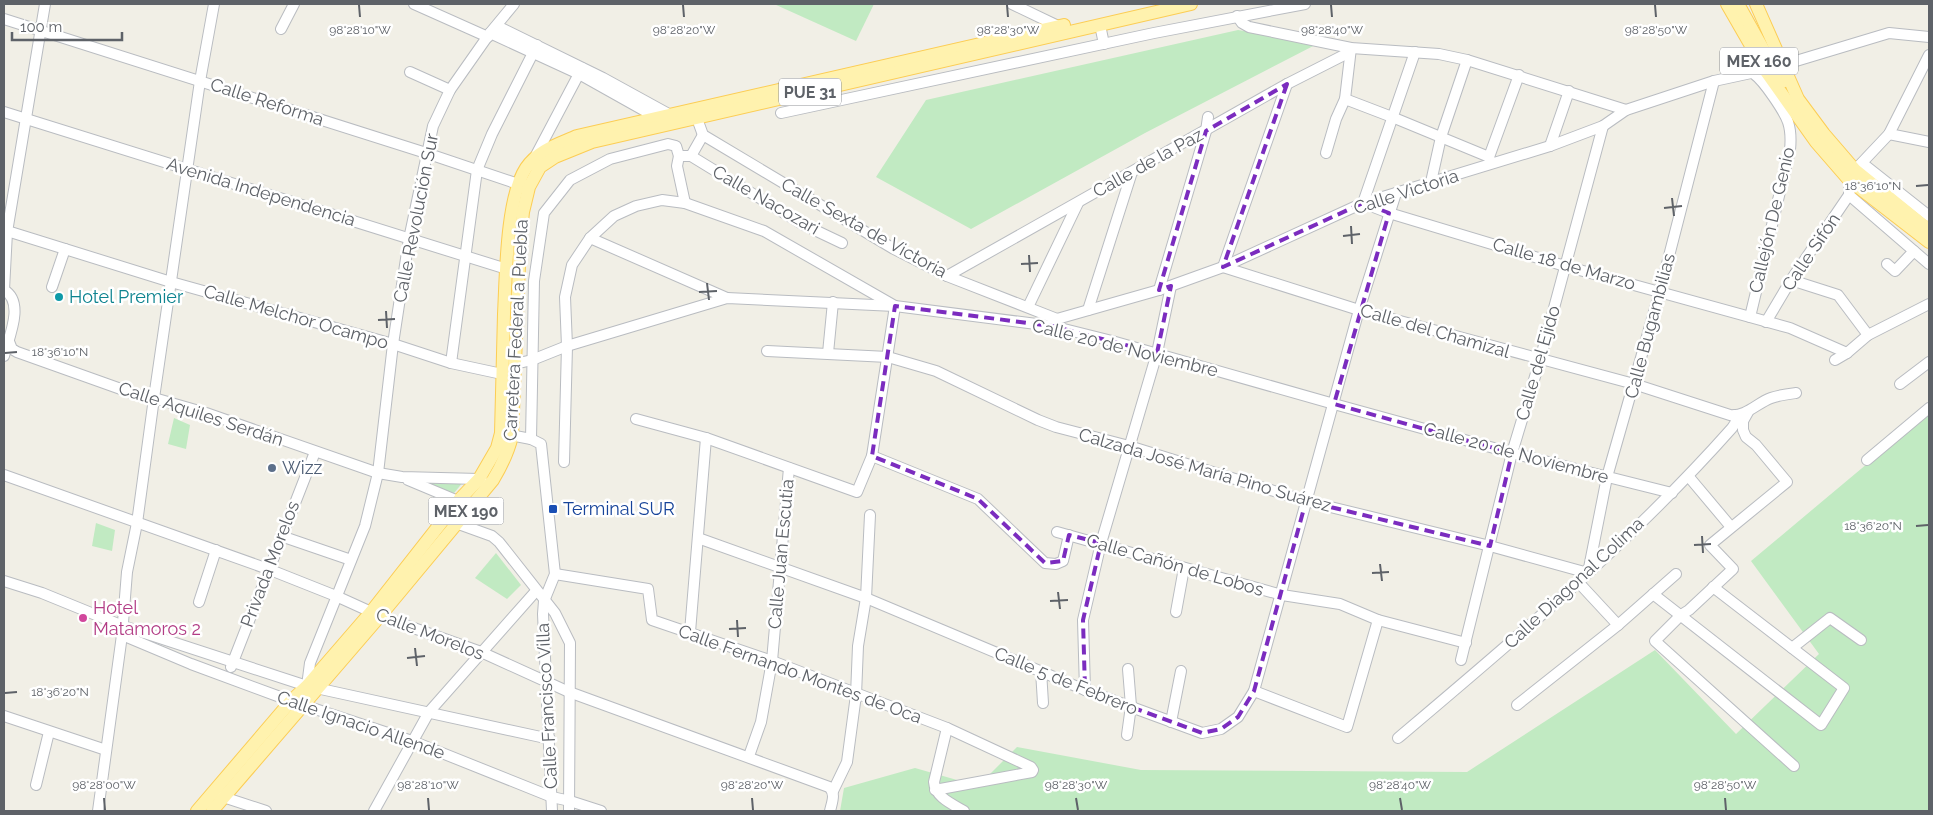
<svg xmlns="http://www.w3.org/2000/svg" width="1933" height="815" font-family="Raleway,sans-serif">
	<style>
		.green { fill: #c1eac2 }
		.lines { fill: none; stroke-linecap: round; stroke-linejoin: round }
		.minor-casing { stroke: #b9bcc1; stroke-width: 12 }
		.major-casing { stroke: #fccd54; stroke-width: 14 }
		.minor { stroke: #fff; stroke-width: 10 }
		.major { stroke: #fff2ae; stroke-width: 12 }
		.marked { fill: none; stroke: #7b2cbf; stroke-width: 4; stroke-dasharray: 10 6; stroke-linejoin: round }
		.ticks { fill: none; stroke: #5e6268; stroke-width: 2 }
		.culture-dot { fill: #0f9aa8; stroke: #fff; stroke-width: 2 }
		.service-dot { fill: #5c6f8a; stroke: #fff; stroke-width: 2 }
		.transit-dot { fill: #1a4fb4; stroke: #fff; stroke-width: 2 }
		.hotel-dot { fill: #d1479c; stroke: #fff; stroke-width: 2 }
		.labels { text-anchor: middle; stroke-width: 5; stroke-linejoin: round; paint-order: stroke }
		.shield { fill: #fff; stroke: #8e9195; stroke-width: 1 }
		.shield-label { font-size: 16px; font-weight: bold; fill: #5e6268 }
		.street-label { font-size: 18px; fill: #5e6268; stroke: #fff }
		.culture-label { font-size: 18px; fill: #0d838f; stroke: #fff; text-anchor: start }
		.service-label { font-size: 18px; fill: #4e5e75; stroke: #fff; text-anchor: start }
		.transit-label { font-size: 18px; fill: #164399; stroke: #fff; text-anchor: start }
		.hotel-label { font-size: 18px; fill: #b23c85; stroke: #fff; text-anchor: start }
		.ticks-label { font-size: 12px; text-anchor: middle; fill: #5e6268; stroke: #fff; stroke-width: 5; stroke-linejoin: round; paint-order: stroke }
	</style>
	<rect width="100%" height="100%" fill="#f1efe6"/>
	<g class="green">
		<polygon points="774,4 874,4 856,41"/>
		<polygon points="1238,30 1319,43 1145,133 971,229 876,177 926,100"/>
		<polygon points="1929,412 1929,811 840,811 844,788 915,768 978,786 1017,747 1141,770 1467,772 1655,650 1736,734 1819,654 1751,561"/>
		<polygon points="174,418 190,425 186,449 168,444"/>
		<polygon points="416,480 464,481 454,493"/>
		<polygon points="96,523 115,530 112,551 92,546"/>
		<polygon points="496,553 521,585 507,599 475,578"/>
	</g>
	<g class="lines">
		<defs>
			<g id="minor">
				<polyline points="414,4 488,37"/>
				<polyline points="1012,4 1058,26 1059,29"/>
				<polyline points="1237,16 1242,23 1249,27 1351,48 1439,54 1467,60 1626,110"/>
				<polyline points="4,19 426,153 524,186"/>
				<polyline points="1100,25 1104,44"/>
				<polyline points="497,26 603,78 674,117"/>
				<polyline points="281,29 294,4"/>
				<polyline points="490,33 579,74 661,120"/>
				<polyline points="1351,48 1345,99 1392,117 1489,157"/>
				<polyline points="1415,52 1363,203 1389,213 1565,266 1790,328 1847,353"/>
				<polyline points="1796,61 1889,33 1929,37"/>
				<polyline points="410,72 450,90"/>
				<path d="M 1287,84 L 1223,267 L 1359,310 L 1634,384 L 1730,415 C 1746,417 1757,403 1771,398 C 1779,395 1788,394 1796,393"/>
				<polyline points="4,112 513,271"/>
				<polyline points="695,113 703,135 894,249 947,276 1057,319"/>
				<polyline points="781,113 1154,33 1305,4"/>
				<polyline points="1889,134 1929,142"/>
				<polyline points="1550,146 1569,91"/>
				<polyline points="1326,153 1336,119 1345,99"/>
				<polyline points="691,156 802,224 842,243"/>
				<polyline points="535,157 582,68"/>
				<polyline points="1491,163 1489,157 1519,75"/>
				<polyline points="1862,163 1929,216"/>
				<polyline points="1431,182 1441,137 1467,60"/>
				<polyline points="1849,195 1929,264"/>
				<polyline points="685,203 677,166 679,156 691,156 703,135"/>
				<polyline points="4,230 171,282 393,344 451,363 502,374"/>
				<polyline points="590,238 727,298"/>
				<polyline points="1887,264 1895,271 1914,251"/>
				<polyline points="947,276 1287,84 1350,52"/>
				<polyline points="1791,280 1838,295 1868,335"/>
				<polyline points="52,287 65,249"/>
				<polyline points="4,290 7,232 45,4"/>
				<path d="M 4,290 C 25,302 9,337 4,356"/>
				<polyline points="1159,290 1206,131 1208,117"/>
				<polyline points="1028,307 1078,203"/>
				<polyline points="1088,310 1132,172"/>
				<path d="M 1750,317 L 1790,150 C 1791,140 1791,131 1788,122 C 1784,111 1764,81 1754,74"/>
				<polyline points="1766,322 1791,280 1849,195 1849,180 1855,170 1889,134 1929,55"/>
				<polyline points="1052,326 1057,319 1159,290 1223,267 1363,203 1550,146 1603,126 1626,110 1714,81 1765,70"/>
				<polyline points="8,339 12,349 17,352 146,398 154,398 206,413 378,473 402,477 479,479 483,482"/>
				<polyline points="767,351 888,357 936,371 1038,420 1056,427 1129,446 1306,501 1490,546 1588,573 1607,477 1660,291 1714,81"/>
				<polyline points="828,353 833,302"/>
				<polyline points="1835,360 1847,353 1868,335 1929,304"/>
				<polyline points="451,363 477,170 492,134 537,45"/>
				<polyline points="515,364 532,360 567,346 727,298 895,306 1052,326 1112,341 1334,404 1512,453 1672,493"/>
				<polyline points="1900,384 1929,362"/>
				<polyline points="1748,412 1743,421 1743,430 1746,437 1756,445 1787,482 1710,545 1733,569 1689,610 1681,615 1655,641 1794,766"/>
				<polyline points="505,434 531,439"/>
				<polyline points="872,456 978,499 1045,563 1056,564 1063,561 1069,535"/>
				<polyline points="1867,460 1929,408"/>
				<polyline points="564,462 567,346 565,297 572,265 590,238 614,216 636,206 662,200 685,203 764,231 895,306 872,456 857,492 706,438 636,419"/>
				<path d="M 4,475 L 268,569 L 336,596 L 380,616 L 481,652 L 569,692 L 829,787 C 836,794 832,802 830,811"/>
				<polyline points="1689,477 1731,527"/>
				<polyline points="408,480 463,503"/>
				<polyline points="456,523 492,536 499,542 555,613 570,643 569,811"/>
				<polyline points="1057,532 1282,595 1340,604 1378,620 1466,643"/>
				<polyline points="281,536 351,560"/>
				<polyline points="698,538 866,598 1085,690 1202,733 1221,729 1238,717 1254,691 1359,310 1396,193"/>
				<polyline points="555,574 648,589 652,620 772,661 947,728 1031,767 1033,770 1032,772 935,790"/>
				<polyline points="4,581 42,593 123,626 307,686 550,739"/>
				<polyline points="1579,583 1618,625"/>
				<polyline points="1653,594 1821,725 1844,688 1713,587"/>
				<polyline points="199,602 216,550"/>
				<polyline points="1176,612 1184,568"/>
				<polyline points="690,632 706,438"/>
				<polyline points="122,635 191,664 291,701 412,741 552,797 570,801 601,811"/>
				<polyline points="1792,648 1830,618 1861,640"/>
				<polyline points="1461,660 1512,453 1540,360 1603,126"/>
				<polyline points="231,667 315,452"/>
				<polyline points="1041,671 1043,703"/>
				<polyline points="307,686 310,663 365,526 378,473 393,344 409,239 433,126 450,90 490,33 514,4"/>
				<polyline points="1085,690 1083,620 1101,543 1157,353 1171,286"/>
				<polyline points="1254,691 1347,727 1378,620"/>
				<polyline points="1517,705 1618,625 1676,574"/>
				<polyline points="4,716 106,750"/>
				<polyline points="1171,722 1181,671"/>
				<path d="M 947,728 L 934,782 C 935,797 952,804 964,811"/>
				<polyline points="1127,735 1131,706 1128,669"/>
				<path d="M 1398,738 C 1514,640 1631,542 1732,428 L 1736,422 L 1735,415"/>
				<polyline points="749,756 761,722 772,661 789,468"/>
				<polyline points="36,785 49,732"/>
				<polyline points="833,791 847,762 856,695 858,646 866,598 870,515"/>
				<polyline points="217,795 266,811"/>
				<polyline points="98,811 122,635 127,572 137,523 154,398 200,81 214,4"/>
				<polyline points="374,811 429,712 536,591"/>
				<polyline points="552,811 543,614 544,601 555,574 541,444 531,439 534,281 544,213 570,180 610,159 668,144 676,146 679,156"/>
			</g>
			<g id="major">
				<polyline points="1727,4 1765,70 1816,142 1849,180 1929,242"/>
				<polyline points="1738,4 1768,58 1785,81"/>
				<polyline points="1756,4 1798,99 1824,134 1855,170 1929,230"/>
				<path d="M 197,811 L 291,701 L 307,686 L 371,612 L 459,500 L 479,479 L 497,448 L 501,433 C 502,394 503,354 504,314 C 506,277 506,198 526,168 C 538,150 559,144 577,136 L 1064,25"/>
				<path d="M 212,811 L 380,616 L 493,480 C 502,465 508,453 512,436 L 520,241 L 523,212 L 529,187 L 540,167 L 555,157 L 592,142 L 1191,4"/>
			</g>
		</defs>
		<use href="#minor" class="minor-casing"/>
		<use href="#major" class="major-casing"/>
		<use href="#minor" class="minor"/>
		<use href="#major" class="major"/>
	</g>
	<path class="marked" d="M 1287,84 L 1223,267 L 1363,203 L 1389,213 L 1334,404 L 1512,453 L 1490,546 L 1306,501 L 1254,691 L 1238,717 L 1221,729 L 1202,733 L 1085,690 L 1083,620 L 1101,543 L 1069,535 L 1063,561 L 1045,563 L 978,499 L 872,456 L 895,306 L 1052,326 L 1157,353 L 1171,286 L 1159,290 L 1206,131 Z"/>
	<path class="ticks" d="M 359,5 L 360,17M 683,5 L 684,17M 1007,5 L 1008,17M 1331,5 L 1332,17M 1655,5 L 1656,17M 1916,186 L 1928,185M 1672,198 L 1674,216M 1664,208 L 1682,206M 1351,226 L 1352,244M 1343,236 L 1360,234M 1029,255 L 1030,272M 1021,264 L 1038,263M 707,283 L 709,300M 699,292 L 717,291M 386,311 L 387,328M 378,320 L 395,319M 5,353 L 17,352M 1916,526 L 1928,525M 1702,536 L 1703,553M 1694,545 L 1711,544M 1380,564 L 1382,581M 1372,573 L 1389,572M 1058,592 L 1060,609M 1050,601 L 1068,600M 737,620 L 738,637M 729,629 L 746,628M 415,648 L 417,666M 407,658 L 425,656M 5,693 L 17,692M 104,798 L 105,810M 428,798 L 429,810M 752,798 L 753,810M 1076,798 L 1078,810M 1400,798 L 1402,810M 1725,798 L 1726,810"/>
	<circle class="culture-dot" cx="59" cy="297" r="5"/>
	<circle class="service-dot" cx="272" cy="468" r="5"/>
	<rect class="transit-dot" x="548" y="504" width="10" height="10" rx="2.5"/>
	<circle class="hotel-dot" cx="83" cy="618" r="5"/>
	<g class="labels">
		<g class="shield">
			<rect x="1720" y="47.5" width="78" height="27" rx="4"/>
			<rect x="779" y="78.5" width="62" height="27" rx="4"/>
			<rect x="428.5" y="497.5" width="75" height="27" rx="4"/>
		</g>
		<g class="shield-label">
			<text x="1759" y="67">MEX 160</text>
			<text x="810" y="98">PUE 31</text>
			<text x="466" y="517">MEX 190</text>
		</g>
		<g class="street-label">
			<text transform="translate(267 102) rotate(18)" y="6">Calle Reforma</text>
			<text transform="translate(1148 163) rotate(-29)" y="6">Calle de la Paz</text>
			<text transform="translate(261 192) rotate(17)" y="6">Avenida Independencia</text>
			<text transform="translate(1406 192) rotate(-18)" y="6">Calle Victoria</text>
			<text transform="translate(766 200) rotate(30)" y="6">Calle Nacozari</text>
			<text transform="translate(416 218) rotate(-79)" y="6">Calle Revolución Sur</text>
			<text transform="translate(1772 220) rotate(-77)" y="6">Callejón De Genio</text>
			<text transform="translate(864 228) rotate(29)" y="6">Calle Sexta de Victoria</text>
			<text transform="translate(1811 252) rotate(-56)" y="6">Calle Sifón</text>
			<text transform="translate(1564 264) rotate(16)" y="6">Calle 18 de Marzo</text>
			<text transform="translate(296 317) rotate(16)" y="6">Calle Melchor Ocampo</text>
			<text transform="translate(1650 326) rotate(-75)" y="6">Calle Bugambilias</text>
			<text transform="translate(516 330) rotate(-87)" y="6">Carretera Federal a Puebla</text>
			<text transform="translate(1435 331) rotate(16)" y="6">Calle del Chamizal</text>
			<text transform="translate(1125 348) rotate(14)" y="6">Calle 20 de Noviembre</text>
			<text transform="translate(1538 363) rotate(-74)" y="6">Calle del Ejido</text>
			<text transform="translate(201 414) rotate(18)" y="6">Calle Aquiles Serdán</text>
			<text transform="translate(1516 453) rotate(15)" y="6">Calle 20 de Noviembre</text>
			<text transform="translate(1205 470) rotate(16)" y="6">Calzada José María Pino Suárez</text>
			<text transform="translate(781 554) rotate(-85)" y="6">Calle Juan Escutia</text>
			<text transform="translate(270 564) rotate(-69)" y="6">Privada Morelos</text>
			<text transform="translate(1175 565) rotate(16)" y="6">Calle Cañón de Lobos</text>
			<text transform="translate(1574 583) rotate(-43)" y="6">Calle Diagonal Colima</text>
			<text transform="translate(430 634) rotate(21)" y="6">Calle Morelos</text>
			<text transform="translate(800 674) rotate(20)" y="6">Calle Fernando Montes de Oca</text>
			<text transform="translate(1066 681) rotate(22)" y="6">Calle 5 de Febrero</text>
			<text transform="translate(547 706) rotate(-93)" y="6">Calle Francisco Villa</text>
			<text transform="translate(361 725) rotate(19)" y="6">Calle Ignacio Allende</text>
		</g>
		<g class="culture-label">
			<text x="69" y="303">Hotel Premier</text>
		</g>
		<g class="service-label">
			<text x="282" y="474">Wizz</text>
		</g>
		<g class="transit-label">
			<text x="563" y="515">Terminal SUR</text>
		</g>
		<g class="hotel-label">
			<text x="93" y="614">Hotel<tspan x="93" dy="21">Matamoros 2</tspan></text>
		</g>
	</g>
	<g class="ticks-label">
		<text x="360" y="34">98°28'10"W</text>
		<text x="684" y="34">98°28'20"W</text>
		<text x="1008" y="34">98°28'30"W</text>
		<text x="1332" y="34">98°28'40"W</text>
		<text x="1656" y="34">98°28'50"W</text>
		<text x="1873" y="190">18°36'10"N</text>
		<text x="60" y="356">18°36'10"N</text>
		<text x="1873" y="530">18°36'20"N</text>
		<text x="60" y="696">18°36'20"N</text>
		<text x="104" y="789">98°28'00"W</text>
		<text x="428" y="789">98°28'10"W</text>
		<text x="752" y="789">98°28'20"W</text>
		<text x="1076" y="789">98°28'30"W</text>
		<text x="1400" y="789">98°28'40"W</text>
		<text x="1725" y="789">98°28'50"W</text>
	</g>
	<rect width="1933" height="815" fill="none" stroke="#5e6268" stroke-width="10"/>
	<path d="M12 32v8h110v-8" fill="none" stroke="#5e6268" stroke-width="2.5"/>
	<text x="20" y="32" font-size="15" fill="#5e6268" stroke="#ffffff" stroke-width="4" paint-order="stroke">100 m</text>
</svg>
